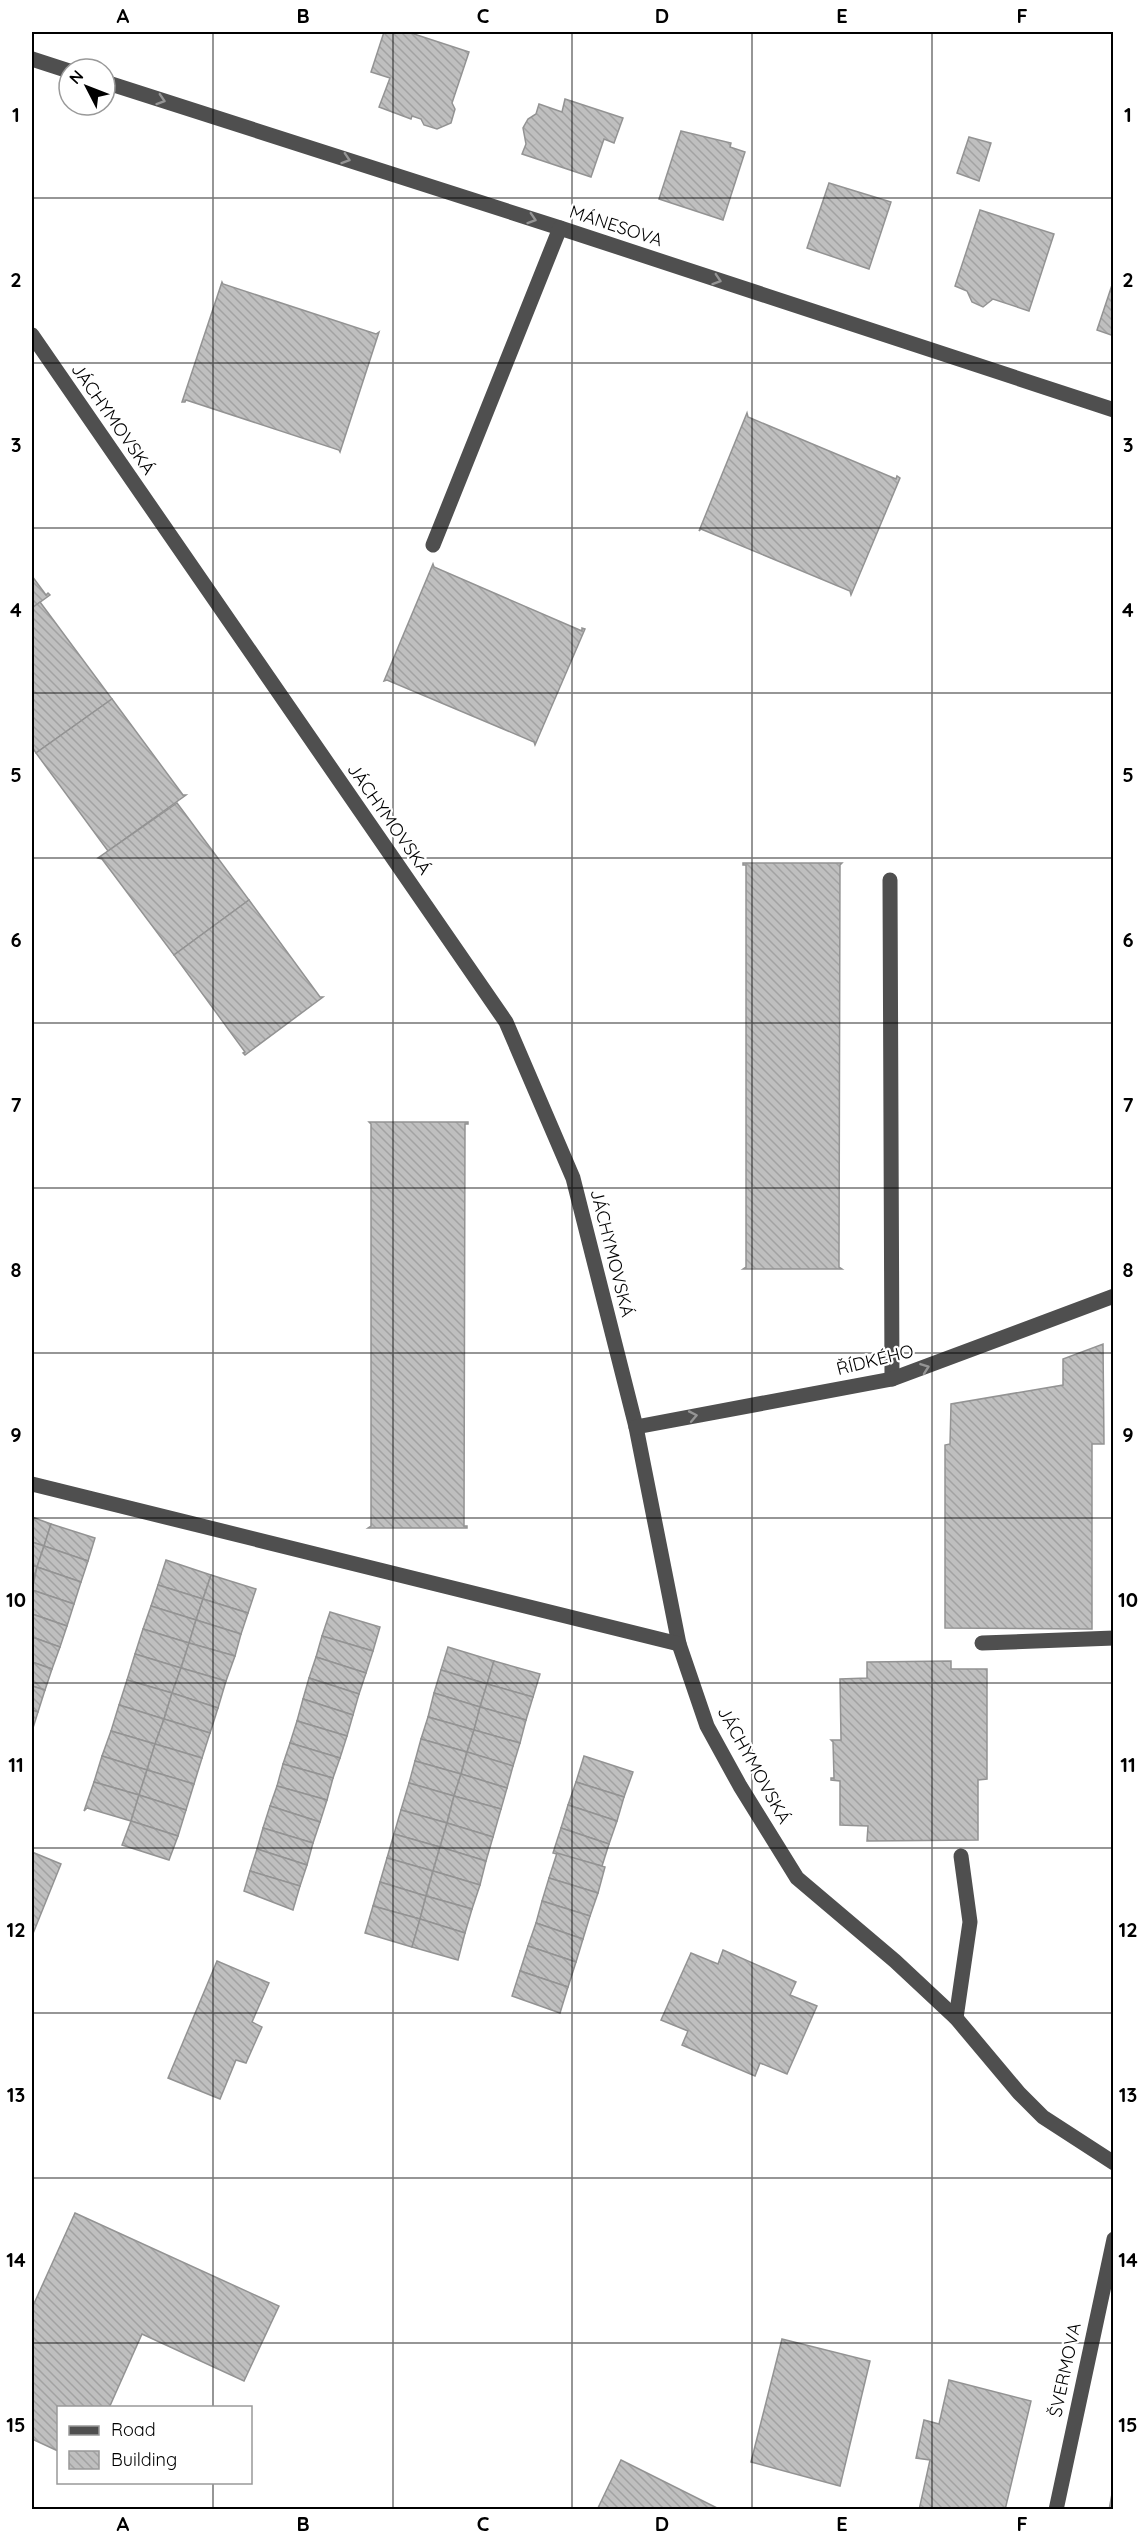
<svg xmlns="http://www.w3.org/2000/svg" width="1145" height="2541" font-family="Quicksand,sans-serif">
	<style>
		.building { fill: url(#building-back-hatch); stroke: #939393; stroke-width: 1.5 }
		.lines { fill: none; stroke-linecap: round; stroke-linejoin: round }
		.minor { stroke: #4f4f4f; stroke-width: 15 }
		.oneway { stroke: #959595 }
		.grid { fill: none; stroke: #000; stroke-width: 1.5; stroke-opacity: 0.55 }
		.labels { text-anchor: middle; stroke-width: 4.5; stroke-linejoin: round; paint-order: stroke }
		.street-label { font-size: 18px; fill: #000; stroke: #fff }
		.neatline { fill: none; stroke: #000; stroke-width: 2 }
		.grid-label { font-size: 20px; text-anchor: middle; font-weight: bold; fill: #000 }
	</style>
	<defs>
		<pattern id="building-back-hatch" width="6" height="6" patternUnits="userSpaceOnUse" patternTransform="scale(1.5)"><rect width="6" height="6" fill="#bfbfbf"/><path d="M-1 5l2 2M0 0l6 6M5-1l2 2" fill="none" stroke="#a2a2a2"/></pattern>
	</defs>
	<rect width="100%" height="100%" fill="#fff"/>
	<g class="building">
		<polygon points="384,32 408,32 469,52 452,103 455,109 451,123 437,129 424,125 421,119 412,116 411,119 379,107 390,78 371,72"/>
		<polygon points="565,99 623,118 614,143 604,139 591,177 522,154 526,144 523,128 528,119 536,114 539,104 562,112"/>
		<polygon points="681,131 731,143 730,147 745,152 723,220 659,199"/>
		<polygon points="969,137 991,143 979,181 957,173"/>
		<polygon points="829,183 891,202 869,269 807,248"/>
		<polygon points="980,210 1054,234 1029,311 993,299 983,307 972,302 967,291 955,286"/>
		<polygon points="1114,279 1114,336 1097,330"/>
		<polygon points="222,282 223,284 376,334 379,332 340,452 339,450 186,400 185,402 182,402"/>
		<polygon points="747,413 748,417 896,479 897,476 900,478 851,595 850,591 701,529 699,531"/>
		<polygon points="433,564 434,567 582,631 582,628 585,629 535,745 534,742 387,680 384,681"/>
		<polygon points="32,576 46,595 48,593 50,595 32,608"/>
		<polygon points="40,602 112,699 36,753 32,747 32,608"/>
		<polygon points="112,699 183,795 186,795 108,851 36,753"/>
		<polygon points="177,803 249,900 174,955 102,859 98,858"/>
		<polygon points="743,863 842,863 840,865 839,1267 842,1269 743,1269 746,1267 746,865 743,865"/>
		<polygon points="249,900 320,997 323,997 245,1055 243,1053 245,1052 174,955"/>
		<polygon points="369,1122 468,1122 468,1124 465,1124 464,1526 467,1526 467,1528 368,1528 371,1526 371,1124"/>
		<polygon points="1103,1344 1104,1444 1092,1444 1092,1629 945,1628 945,1445 950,1444 951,1404 1063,1385 1063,1359"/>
		<polygon points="32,1517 51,1524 44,1546 32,1542"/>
		<polygon points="51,1524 95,1538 88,1561 44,1546"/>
		<polygon points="32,1542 44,1546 37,1567 32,1565"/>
		<polygon points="44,1546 88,1561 81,1582 37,1567"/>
		<polygon points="166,1560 211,1575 203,1599 158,1585"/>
		<polygon points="32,1565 37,1567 32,1585"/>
		<polygon points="37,1567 81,1582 74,1604 32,1590"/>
		<polygon points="211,1575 256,1589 248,1613 203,1599"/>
		<polygon points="158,1585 203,1599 196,1620 151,1606"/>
		<polygon points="32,1590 74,1604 67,1626 32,1614"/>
		<polygon points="203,1599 248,1613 241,1634 196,1620"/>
		<polygon points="151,1606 196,1620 189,1643 143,1629"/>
		<polygon points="330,1612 380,1627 373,1651 322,1636"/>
		<polygon points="32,1614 67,1626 60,1647 32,1637"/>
		<polygon points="196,1620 241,1634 235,1656 189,1643"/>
		<polygon points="143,1629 189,1643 181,1668 135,1654"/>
		<polygon points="322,1636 373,1651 366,1673 316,1657"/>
		<polygon points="32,1637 60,1647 52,1669 32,1662"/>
		<polygon points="189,1643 235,1656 226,1681 181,1668"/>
		<polygon points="448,1647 494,1661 487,1684 441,1670"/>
		<polygon points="135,1654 181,1668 172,1693 127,1680"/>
		<polygon points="316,1657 366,1673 359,1694 309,1678"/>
		<polygon points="494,1661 540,1674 533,1697 487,1684"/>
		<polygon points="951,1661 951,1669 987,1669 987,1779 978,1780 978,1840 867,1841 868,1826 840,1825 840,1781 831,1780 831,1778 834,1778 833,1742 831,1740 841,1740 840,1679 867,1678 867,1662"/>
		<polygon points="32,1662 52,1669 45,1690 32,1686"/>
		<polygon points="181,1668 226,1681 218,1708 172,1693"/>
		<polygon points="441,1670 487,1684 480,1707 434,1693"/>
		<polygon points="309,1678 359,1694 353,1715 303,1699"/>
		<polygon points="127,1680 172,1693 164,1719 119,1705"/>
		<polygon points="487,1684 533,1697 526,1720 480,1707"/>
		<polygon points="32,1686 45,1690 38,1712 32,1710"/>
		<polygon points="172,1693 218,1708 210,1733 164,1719"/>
		<polygon points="434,1693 480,1707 474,1730 428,1717"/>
		<polygon points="303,1699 353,1715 347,1736 297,1721"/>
		<polygon points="119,1705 164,1719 155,1744 111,1731"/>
		<polygon points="480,1707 526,1720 520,1743 474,1730"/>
		<polygon points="32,1710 38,1712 32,1731"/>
		<polygon points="428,1717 474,1730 467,1752 421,1739"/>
		<polygon points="164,1719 210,1733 202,1758 155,1744"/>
		<polygon points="297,1721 347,1736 340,1758 290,1743"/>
		<polygon points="474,1730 520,1743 513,1766 467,1752"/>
		<polygon points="111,1731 155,1744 147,1770 102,1756"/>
		<polygon points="421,1739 467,1752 461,1774 415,1761"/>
		<polygon points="290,1743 340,1758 333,1778 283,1764"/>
		<polygon points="155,1744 202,1758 194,1784 147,1770"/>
		<polygon points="467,1752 513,1766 507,1788 461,1774"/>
		<polygon points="102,1756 147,1770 139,1795 94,1782"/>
		<polygon points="584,1756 633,1772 624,1797 576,1782"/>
		<polygon points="415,1761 461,1774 454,1796 409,1783"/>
		<polygon points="283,1764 333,1778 327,1800 277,1786"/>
		<polygon points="147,1770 194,1784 186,1810 139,1795"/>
		<polygon points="461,1774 507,1788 501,1809 454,1796"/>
		<polygon points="94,1782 139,1795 131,1821 87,1808 84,1811"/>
		<polygon points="576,1782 624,1797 617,1821 568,1805"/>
		<polygon points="409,1783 454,1796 447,1823 401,1810"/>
		<polygon points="277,1786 327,1800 320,1822 270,1806"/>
		<polygon points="139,1795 186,1810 178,1836 131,1821"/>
		<polygon points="454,1796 501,1809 493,1837 447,1823"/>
		<polygon points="568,1805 617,1821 609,1844 561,1828"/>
		<polygon points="270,1806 320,1822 313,1843 263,1828"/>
		<polygon points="401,1810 447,1823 440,1847 394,1834"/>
		<polygon points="131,1821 178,1836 169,1860 122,1845"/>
		<polygon points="447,1823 493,1837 486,1861 440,1847"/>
		<polygon points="263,1828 313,1843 307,1865 257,1849"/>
		<polygon points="561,1828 609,1844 602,1866 553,1853"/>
		<polygon points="394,1834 440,1847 433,1871 387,1858"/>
		<polygon points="440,1847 486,1861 480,1885 433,1871"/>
		<polygon points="257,1849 307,1865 300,1886 250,1871"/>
		<polygon points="32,1852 61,1864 32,1936"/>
		<polygon points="557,1853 605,1867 598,1893 549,1878"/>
		<polygon points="387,1858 433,1871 426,1896 380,1882"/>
		<polygon points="250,1871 300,1886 293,1910 244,1891"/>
		<polygon points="433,1871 480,1885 472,1909 426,1896"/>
		<polygon points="549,1878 598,1893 590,1916 542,1901"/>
		<polygon points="380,1882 426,1896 420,1919 373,1906"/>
		<polygon points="426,1896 472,1909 465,1933 420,1919"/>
		<polygon points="542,1901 590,1916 583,1939 536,1923"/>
		<polygon points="373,1906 420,1919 412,1947 365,1933"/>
		<polygon points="420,1919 465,1933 458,1960 412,1947"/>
		<polygon points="536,1923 583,1939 576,1962 528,1946"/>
		<polygon points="528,1946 576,1962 568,1987 520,1971"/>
		<polygon points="723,1950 796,1982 790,1995 817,2006 787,2074 760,2063 755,2076 682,2045 688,2031 661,2020 691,1953 718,1964"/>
		<polygon points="217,1961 269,1983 252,2022 262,2027 246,2063 236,2060 220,2099 168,2078"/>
		<polygon points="520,1971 568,1987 560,2013 512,1996"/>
		<polygon points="75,2213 279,2306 244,2381 142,2334 109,2408 58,2408 58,2451 32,2439 32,2308"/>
		<polygon points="782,2339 870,2361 840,2486 751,2462"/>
		<polygon points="949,2380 1031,2401 1005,2510 919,2510 930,2460 916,2458 924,2420 939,2424"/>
		<polygon points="621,2460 721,2510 597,2510"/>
		<polygon points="1112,2494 1114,2510 1109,2510"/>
	</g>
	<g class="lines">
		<g class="minor">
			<polyline points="32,59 69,71"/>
			<polyline points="105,82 560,228 1114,410"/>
			<polyline points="32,335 506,1022 573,1178 636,1427 679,1644 707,1726 740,1786 797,1878 895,1961 956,2018 1019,2093 1043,2117 1114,2163"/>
			<polyline points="433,545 560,228"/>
			<polyline points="890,880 892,1379"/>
			<polyline points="636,1427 892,1379 1114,1296"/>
			<polyline points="32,1484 679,1644"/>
			<polyline points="982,1643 1114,1638"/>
			<polyline points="956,2018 970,1922 961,1856"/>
			<polyline points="1056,2510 1114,2239"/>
		</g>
	</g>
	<defs><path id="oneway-chevron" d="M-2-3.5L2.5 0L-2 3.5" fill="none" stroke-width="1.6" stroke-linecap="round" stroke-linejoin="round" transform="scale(1.5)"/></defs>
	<g class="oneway">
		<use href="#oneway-chevron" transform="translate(161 100) rotate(18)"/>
		<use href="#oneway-chevron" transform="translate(346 159) rotate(18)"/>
		<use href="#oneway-chevron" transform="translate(532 219) rotate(18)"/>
		<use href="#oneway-chevron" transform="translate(717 280) rotate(18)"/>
		<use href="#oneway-chevron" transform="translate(925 1368) rotate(-20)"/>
		<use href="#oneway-chevron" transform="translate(693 1416) rotate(-11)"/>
	</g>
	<path class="grid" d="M 213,32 L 213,2408M 393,32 L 393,2510M 572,32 L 572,2510M 752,32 L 752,2510M 932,32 L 932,2510M 32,198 L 1114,198M 32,363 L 1114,363M 32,528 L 1114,528M 32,693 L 1114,693M 32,858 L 1114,858M 32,1023 L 1114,1023M 32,1188 L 1114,1188M 32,1353 L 1114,1353M 32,1518 L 1114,1518M 32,1683 L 1114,1683M 32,1848 L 1114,1848M 32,2013 L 1114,2013M 32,2178 L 1114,2178M 32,2343 L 1114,2343M 213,2482 L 213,2510"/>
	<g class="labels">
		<g class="street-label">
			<text transform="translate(616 226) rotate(18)" y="6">MÁNESOVA</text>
			<text transform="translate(113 419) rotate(55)" y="6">JÁCHYMOVSKÁ</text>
			<text transform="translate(389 819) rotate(55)" y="6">JÁCHYMOVSKÁ</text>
			<text transform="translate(612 1253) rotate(76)" y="6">JÁCHYMOVSKÁ</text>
			<text transform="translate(875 1360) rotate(-14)" y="6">ŘÍDKÉHO</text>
			<text transform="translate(754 1765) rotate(61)" y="6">JÁCHYMOVSKÁ</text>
			<text transform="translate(1065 2370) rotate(-78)" y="6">ŠVERMOVA</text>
		</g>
	</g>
	<rect width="1145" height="2541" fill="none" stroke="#ffffff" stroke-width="66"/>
	<rect x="57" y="2406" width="195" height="78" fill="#ffffff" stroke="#999999" stroke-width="1.5"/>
	<rect x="69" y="2426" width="30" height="9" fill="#4f4f4f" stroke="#999999" stroke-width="1.5"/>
	<text x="111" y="2436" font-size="18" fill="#000000">Road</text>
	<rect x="69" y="2451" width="30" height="18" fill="url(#building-back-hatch)" stroke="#999999" stroke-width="1.5"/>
	<text x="111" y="2466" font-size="18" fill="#000000">Building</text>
	<g transform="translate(87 87) rotate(312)"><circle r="28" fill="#ffffff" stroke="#999999" stroke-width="1.5"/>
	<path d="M0-4.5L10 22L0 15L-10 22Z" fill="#000000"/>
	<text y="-9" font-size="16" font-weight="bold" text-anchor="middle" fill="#000000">N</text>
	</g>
	<rect x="33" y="33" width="1079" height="2475" class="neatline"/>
	<g class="grid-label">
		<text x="123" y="23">A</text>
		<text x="303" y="23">B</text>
		<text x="483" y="23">C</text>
		<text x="662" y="23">D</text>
		<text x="842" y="23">E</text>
		<text x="1022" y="23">F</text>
		<text x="16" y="122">1</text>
		<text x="1128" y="122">1</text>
		<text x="16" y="287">2</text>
		<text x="1128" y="287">2</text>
		<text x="16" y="452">3</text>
		<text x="1128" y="452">3</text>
		<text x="16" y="617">4</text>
		<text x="1128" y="617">4</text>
		<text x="16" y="782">5</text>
		<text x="1128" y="782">5</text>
		<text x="16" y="947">6</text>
		<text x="1128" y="947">6</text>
		<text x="16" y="1112">7</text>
		<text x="1128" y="1112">7</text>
		<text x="16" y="1277">8</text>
		<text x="1128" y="1277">8</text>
		<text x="16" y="1442">9</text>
		<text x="1128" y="1442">9</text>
		<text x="16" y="1607">10</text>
		<text x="1128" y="1607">10</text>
		<text x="16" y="1772">11</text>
		<text x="1128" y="1772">11</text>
		<text x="16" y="1937">12</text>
		<text x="1128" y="1937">12</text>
		<text x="16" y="2102">13</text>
		<text x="1128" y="2102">13</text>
		<text x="16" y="2267">14</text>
		<text x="1128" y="2267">14</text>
		<text x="16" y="2432">15</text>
		<text x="1128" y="2432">15</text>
		<text x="123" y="2531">A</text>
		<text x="303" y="2531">B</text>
		<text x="483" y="2531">C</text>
		<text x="662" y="2531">D</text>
		<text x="842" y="2531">E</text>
		<text x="1022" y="2531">F</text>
	</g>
</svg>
